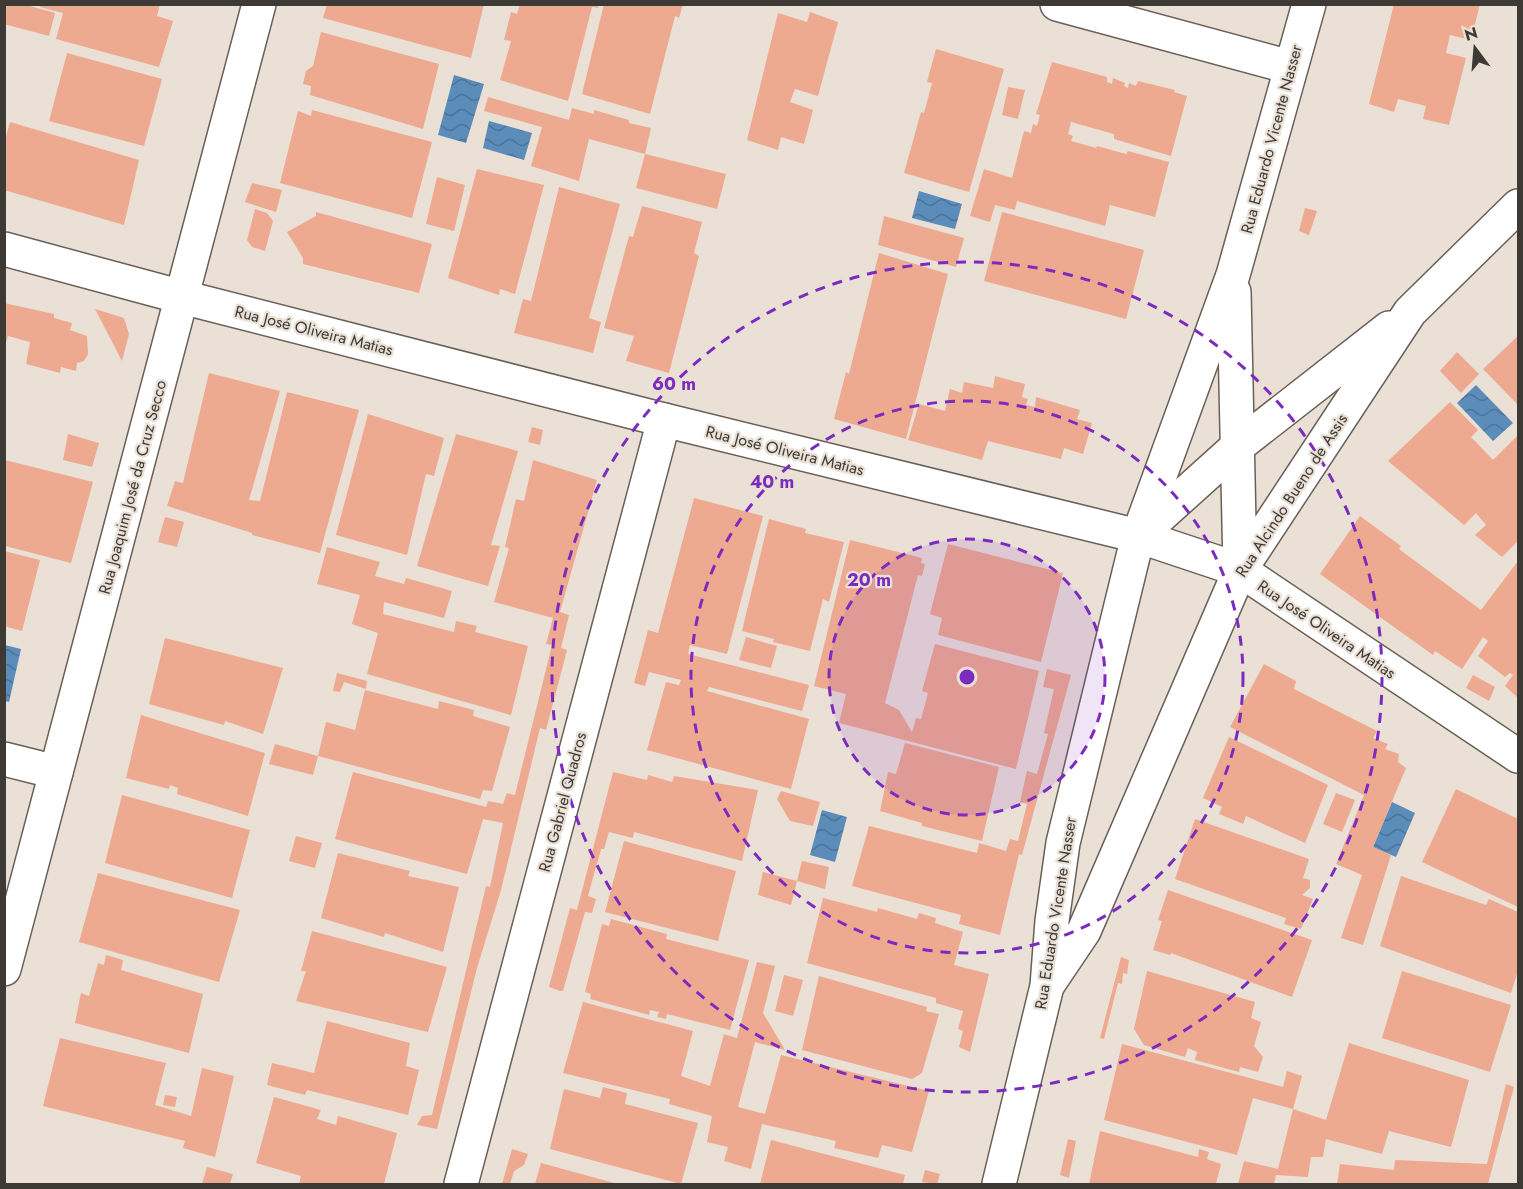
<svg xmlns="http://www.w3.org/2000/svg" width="1523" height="1189" font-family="Jost,sans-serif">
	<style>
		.water { fill: url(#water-waves) }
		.building { fill: #edaa90 }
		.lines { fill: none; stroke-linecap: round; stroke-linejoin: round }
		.minor-casing { stroke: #686058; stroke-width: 36 }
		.tertiary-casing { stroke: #686058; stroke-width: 36 }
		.minor { stroke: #fff; stroke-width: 33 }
		.tertiary { stroke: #fff; stroke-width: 33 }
		.ring { fill: none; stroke: #7b2cbf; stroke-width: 3; stroke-dasharray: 10 8 }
		.labels { text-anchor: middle; stroke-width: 4.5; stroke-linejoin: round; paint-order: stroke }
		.street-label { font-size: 16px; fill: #3d3935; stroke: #eae0d6 }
		.centre { fill: #7b2cbf; stroke: #eae0d6; stroke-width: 3 }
		.ring-label { font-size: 18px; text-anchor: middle; font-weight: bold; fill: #7b2cbf; stroke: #eae0d6; stroke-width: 4.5; stroke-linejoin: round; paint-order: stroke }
	</style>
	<defs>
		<pattern id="water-waves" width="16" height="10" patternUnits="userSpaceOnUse" patternTransform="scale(1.5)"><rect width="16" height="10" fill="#5b8cba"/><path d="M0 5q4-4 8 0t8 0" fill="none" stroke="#4c7398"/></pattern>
	</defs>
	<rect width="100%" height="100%" fill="#eae0d6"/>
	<g class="water">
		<polygon points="454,75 484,84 466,143 438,135"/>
		<polygon points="489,121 532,133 524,160 483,148"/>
		<polygon points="919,191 962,204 955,229 912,218"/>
		<polygon points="1476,385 1513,423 1493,441 1457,403"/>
		<polygon points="5,645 21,649 9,702 5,701"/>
		<polygon points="1392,802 1415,813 1396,857 1373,847"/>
		<polygon points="822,810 847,817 835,862 810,855"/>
	</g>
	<g class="building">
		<polygon points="4,4 23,4 55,13 49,36 4,24"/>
		<polygon points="41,4 160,4 157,16 173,21 159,67 56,39 63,13 40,7"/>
		<polygon points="327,4 484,4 471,58 323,18"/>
		<polygon points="520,4 599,4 598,8 592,7 568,101 500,80 511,41 504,40 511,12 517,14"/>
		<polygon points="604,4 683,4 679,18 675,16 650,114 582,94"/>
		<polygon points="1394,4 1480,4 1471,40 1450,35 1446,53 1466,58 1449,125 1423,119 1426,106 1398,99 1394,112 1369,104"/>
		<polygon points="810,12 838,22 818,96 795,89 790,102 813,110 804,144 781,137 778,150 747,140 778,13 807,22"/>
		<polygon points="321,32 439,64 423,129 310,95 311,86 303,84 306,71 313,66"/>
		<polygon points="936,49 1004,69 969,192 904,173 921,112 924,113 932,83 927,82"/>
		<polygon points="67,53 162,79 144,146 49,121"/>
		<polygon points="1052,62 1107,77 1107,82 1112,84 1113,78 1125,83 1124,86 1128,88 1129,83 1136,86 1138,81 1175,90 1174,92 1187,96 1171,156 1114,139 1114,134 1071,122 1068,134 1073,136 1071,141 1096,148 1097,146 1126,154 1128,151 1169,162 1155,217 1110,205 1105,226 1017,201 1015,210 995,205 990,222 970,216 984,169 1012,178 1024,131 1031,133 1033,124 1037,126 1040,115 1036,114"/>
		<polygon points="1008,87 1025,90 1018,119 1002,115"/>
		<polygon points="488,97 569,120 572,108 594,114 594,110 629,120 629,123 651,128 645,154 726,174 717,209 636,188 645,154 589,139 579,181 531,166 542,127 484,111"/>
		<polygon points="312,110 432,142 412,218 280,183 298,111 311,116"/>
		<polygon points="10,122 139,160 124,225 4,190 4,144"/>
		<polygon points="477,169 544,185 515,294 500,289 499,295 448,278"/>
		<polygon points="437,177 465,185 454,231 426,224"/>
		<polygon points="252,183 282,190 276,212 245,202"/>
		<polygon points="559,187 620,204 589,318 601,322 593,353 514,333 523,299 531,301"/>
		<polygon points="642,206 702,222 694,253 699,256 669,373 626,361 634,336 604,328 629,236 633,237"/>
		<polygon points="1305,208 1317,211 1309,235 1299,231"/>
		<polygon points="255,209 267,213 273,221 265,251 252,247 247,240"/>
		<polygon points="316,212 432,244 419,293 303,264 303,258 287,232 316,216"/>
		<polygon points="1002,212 1144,250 1126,319 984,281"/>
		<polygon points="884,216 964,238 956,267 878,245"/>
		<polygon points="879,253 948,274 906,439 834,419 846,372 849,374"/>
		<polygon points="4,303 54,314 54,318 72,323 70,330 87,336 88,354 84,361 77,363 76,371 61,367 60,373 26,364 30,342 8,336 4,349"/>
		<polygon points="95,309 124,318 129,334 122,361"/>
		<polygon points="1518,336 1518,405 1483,369"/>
		<polygon points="1457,352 1479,374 1461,393 1440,371"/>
		<polygon points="209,373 280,391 249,500 260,501 287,392 359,410 320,553 252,535 252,533 167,506 175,481 183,483"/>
		<polygon points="995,376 1025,384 1022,397 1028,399 1026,405 1035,407 1036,397 1080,410 1077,419 1092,423 1083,454 1064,448 1061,459 988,441 982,460 908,440 919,404 945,411 950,389 962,393 964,382 993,388"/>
		<polygon points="1450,402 1478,430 1471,437 1493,460 1518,435 1518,541 1502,557 1475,535 1486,525 1476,513 1464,525 1388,461"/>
		<polygon points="368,414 444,438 434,476 426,474 407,555 336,535"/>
		<polygon points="532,427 543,430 540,445 528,442"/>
		<polygon points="68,434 99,443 92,467 63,460"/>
		<polygon points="456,434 518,451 491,545 500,546 488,586 417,566"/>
		<polygon points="5,460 93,482 71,563 5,546"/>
		<polygon points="533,460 597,480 560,612 569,615 561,648 567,650 546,730 540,728 501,890 477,968 437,1129 417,1125 422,1116 432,1115 486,886 490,887 503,823 483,819 467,874 335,839 353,772 486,807 488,801 503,804 507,793 515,795 552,645 546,644 553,618 494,602 509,548 505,547 516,499 524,501"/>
		<polygon points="694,498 763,516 727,654 690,645 688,654 809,685 802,711 709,687 707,691 809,719 791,789 647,750 666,682 679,685 681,680 649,672 645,686 634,683 648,630 658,633"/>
		<polygon points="1360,516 1401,546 1399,549 1481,610 1518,561 1518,698 1505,686 1513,675 1510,673 1505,677 1478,656 1488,641 1483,637 1462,669 1435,651 1433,655 1320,574"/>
		<polygon points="165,517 184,522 177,547 158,542"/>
		<polygon points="769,519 806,529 805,533 844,542 829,602 823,599 810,651 773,642 774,639 742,631"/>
		<polygon points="850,540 922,558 921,563 925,564 922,576 918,575 885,703 899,710 912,732 916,718 921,719 928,693 922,691 935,644 1039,671 1016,769 839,723 846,694 814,686"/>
		<polygon points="948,544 1063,573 1041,662 938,635 942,618 930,614"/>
		<polygon points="327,547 380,562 375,576 404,584 406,578 452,591 444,618 384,602 383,614 454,632 456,621 477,626 475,632 528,646 511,715 367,674 378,633 352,624 360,595 317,584"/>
		<polygon points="4,551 40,560 22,631 4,626"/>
		<polygon points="746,637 777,646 771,668 739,660"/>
		<polygon points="165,638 283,668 263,734 225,721 224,725 149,704"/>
		<polygon points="1264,664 1296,681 1294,689 1377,731 1373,738 1388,744 1385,749 1399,754 1398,762 1406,768 1373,847 1391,855 1363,945 1341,938 1362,875 1336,864 1364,795 1230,727"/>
		<polygon points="1047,669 1071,675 1022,855 1019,854 1000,935 959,924 961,915 852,886 869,826 977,853 979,843 1006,851 1010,839 1018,841 1027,804 1020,802 1027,771 1037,774 1048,734 1044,733 1054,689 1043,687"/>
		<polygon points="337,673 367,681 366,689 344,682 340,692 333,691"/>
		<polygon points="1473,675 1495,687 1489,701 1466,688"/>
		<polygon points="365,690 438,709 439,701 474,710 473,716 510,727 492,791 483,790 480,799 318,756 326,722 355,730"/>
		<polygon points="141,715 265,753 248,816 177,794 178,788 170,785 169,789 126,778"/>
		<polygon points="1229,737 1328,785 1305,843 1246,816 1243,824 1219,814 1222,807 1203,798"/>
		<polygon points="905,743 999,767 982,841 922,826 922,823 880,811 888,772 896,774"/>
		<polygon points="275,744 318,756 313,775 269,764"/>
		<polygon points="613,772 647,780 648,775 672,782 674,776 758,790 742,861 634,832 633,838 609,832 604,849 601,849 588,896 596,899 592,913 585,912 563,991 560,991 549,987 570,908 577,910"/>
		<polygon points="1456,789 1518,819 1518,907 1422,862"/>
		<polygon points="781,791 820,802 813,826 790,821 777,799"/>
		<polygon points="1336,793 1355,800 1342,832 1323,824"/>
		<polygon points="122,795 250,830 232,898 105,863"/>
		<polygon points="1195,819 1309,859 1303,878 1310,880 1310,888 1302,895 1313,899 1301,929 1284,924 1286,918 1175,879"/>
		<polygon points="296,836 322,843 315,868 289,861"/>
		<polygon points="624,841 736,871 718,941 605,912"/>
		<polygon points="338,853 410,871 408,876 459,887 443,952 385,933 384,937 321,918"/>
		<polygon points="802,861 829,867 825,889 797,881"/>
		<polygon points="763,872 797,881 791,905 758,895"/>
		<polygon points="98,873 240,910 219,982 79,942"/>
		<polygon points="1401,876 1486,905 1489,899 1518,912 1518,971 1511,993 1380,946"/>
		<polygon points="1168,890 1312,940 1292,997 1171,953 1170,955 1153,950 1162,921 1158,920"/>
		<polygon points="823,898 877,912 878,908 917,919 919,913 936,918 935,923 963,932 954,965 989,974 970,1052 959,1047 963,1031 958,1029 963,1011 936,1003 936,998 807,963"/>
		<polygon points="611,919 667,934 666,939 749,960 730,1030 667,1014 666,1019 657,1017 659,1012 650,1010 649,1015 590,999 591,994 585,992 602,924 609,926"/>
		<polygon points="312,931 447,967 428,1032 296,1001 306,971 301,971"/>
		<polygon points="106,955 123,960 121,970 203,994 189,1053 75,1023 81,993 89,996 98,963 104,965"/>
		<polygon points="1121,957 1129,960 1127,974 1123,973 1122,984 1118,983 1104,1039 1100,1038"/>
		<polygon points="757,962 775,966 763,1013 785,1050 755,1042 738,1107 765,1114 781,1055 929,1091 912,1152 882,1145 878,1158 834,1148 836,1141 762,1124 751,1169 724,1161 728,1147 707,1142 712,1116 669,1104 670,1099 563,1073 583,1002 693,1031 681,1076 710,1086 724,1034 737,1038"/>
		<polygon points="1147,971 1255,1002 1251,1018 1261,1022 1254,1046 1263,1057 1258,1072 1240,1067 1239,1072 1195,1060 1197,1052 1188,1048 1185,1057 1144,1045 1134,1029"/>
		<polygon points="1402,971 1511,1005 1490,1072 1382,1038"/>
		<polygon points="784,975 803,980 793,1016 775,1011"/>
		<polygon points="819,976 927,1007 926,1011 939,1014 922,1073 912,1079 802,1050"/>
		<polygon points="327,1021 410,1043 406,1066 419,1070 408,1115 307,1090 305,1095 267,1085 272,1063 314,1073"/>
		<polygon points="60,1038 166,1063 155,1105 191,1116 202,1068 234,1076 215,1157 183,1148 185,1141 43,1106"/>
		<polygon points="1349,1043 1469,1080 1451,1147 1389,1131 1382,1154 1326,1139 1323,1157 1311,1157 1308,1177 1276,1175 1274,1184 1238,1184 1244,1161 1278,1169 1293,1109 1253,1098 1237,1155 1104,1120 1122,1044 1283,1087 1287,1071 1302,1076 1293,1109 1326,1120"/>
		<polygon points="1506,1084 1514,1087 1488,1184 1337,1184 1340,1164 1394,1170 1395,1160 1487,1164"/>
		<polygon points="603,1087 627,1093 625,1104 698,1123 681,1184 550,1149 564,1089 600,1098"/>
		<polygon points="165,1095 177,1097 175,1107 163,1105"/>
		<polygon points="274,1097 321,1110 317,1119 336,1125 338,1116 397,1133 384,1184 299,1184 301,1176 256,1163"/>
		<polygon points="1100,1131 1198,1157 1199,1149 1209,1152 1207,1159 1221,1164 1216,1184 1089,1184"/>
		<polygon points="1068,1139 1076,1141 1069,1178 1060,1175"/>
		<polygon points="771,1140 905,1175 903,1184 760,1184"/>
		<polygon points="512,1149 528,1154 524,1165 514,1171 510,1184 502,1184"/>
		<polygon points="541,1163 618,1184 535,1184"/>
		<polygon points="207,1167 233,1174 230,1184 202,1184"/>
		<polygon points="925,1170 940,1174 937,1184 922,1182"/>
	</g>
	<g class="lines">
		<defs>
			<g id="minor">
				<polyline points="1057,4 1290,67"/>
				<polyline points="4,249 182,297 664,420 1138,536 1240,570 1518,756"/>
				<polyline points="1138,536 1238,446 1389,328"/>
				<polyline points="1240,570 1410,312 1518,206"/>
				<polyline points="4,759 56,772"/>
				<polyline points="4,969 259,4"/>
				<polyline points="461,1184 664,420"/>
			</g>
			<g id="tertiary">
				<polyline points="1049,983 1084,931 1240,570 1234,292"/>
				<polyline points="999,1184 1047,986 1052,921 1063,843 1138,536 1233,275 1309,4"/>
			</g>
		</defs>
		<use href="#minor" class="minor-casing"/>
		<use href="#tertiary" class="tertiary-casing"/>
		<use href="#minor" class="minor"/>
		<use href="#tertiary" class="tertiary"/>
	</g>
	<circle cx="967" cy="677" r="138" fill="#7b2cbf" fill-opacity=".12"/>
	<g class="ring">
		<circle cx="967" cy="677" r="138"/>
		<circle cx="967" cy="677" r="276"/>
		<circle cx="967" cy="677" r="415"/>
	</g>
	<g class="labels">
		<g class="street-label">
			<text transform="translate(1271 139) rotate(-75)" y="6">Rua Eduardo Vicente Nasser</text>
			<text transform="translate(314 330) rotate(14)" y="6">Rua José Oliveira Matias</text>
			<text transform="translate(785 450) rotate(14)" y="6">Rua José Oliveira Matias</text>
			<text transform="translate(132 487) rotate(-75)" y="6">Rua Joaquim José da Cruz Secco</text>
			<text transform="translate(1291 495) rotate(-57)" y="6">Rua Alcindo Bueno de Assis</text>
			<text transform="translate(1327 629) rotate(34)" y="6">Rua José Oliveira Matias</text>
			<text transform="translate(562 802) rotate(-75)" y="6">Rua Gabriel Quadros</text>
			<text transform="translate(1055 913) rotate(-81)" y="6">Rua Eduardo Vicente Nasser</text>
		</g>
	</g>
	<circle cx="967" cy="677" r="9" class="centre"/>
	<g class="ring-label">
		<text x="674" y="390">60 m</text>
		<text x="772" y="488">40 m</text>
		<text x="869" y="586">20 m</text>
	</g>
	<rect width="1523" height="1189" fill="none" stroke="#3d3935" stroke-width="12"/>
	<g transform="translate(1475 48) rotate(344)" stroke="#eae0d6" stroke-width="4.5" paint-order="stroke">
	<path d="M0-4.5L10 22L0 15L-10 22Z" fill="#3d3935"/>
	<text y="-9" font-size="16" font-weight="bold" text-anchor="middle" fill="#3d3935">N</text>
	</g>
</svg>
